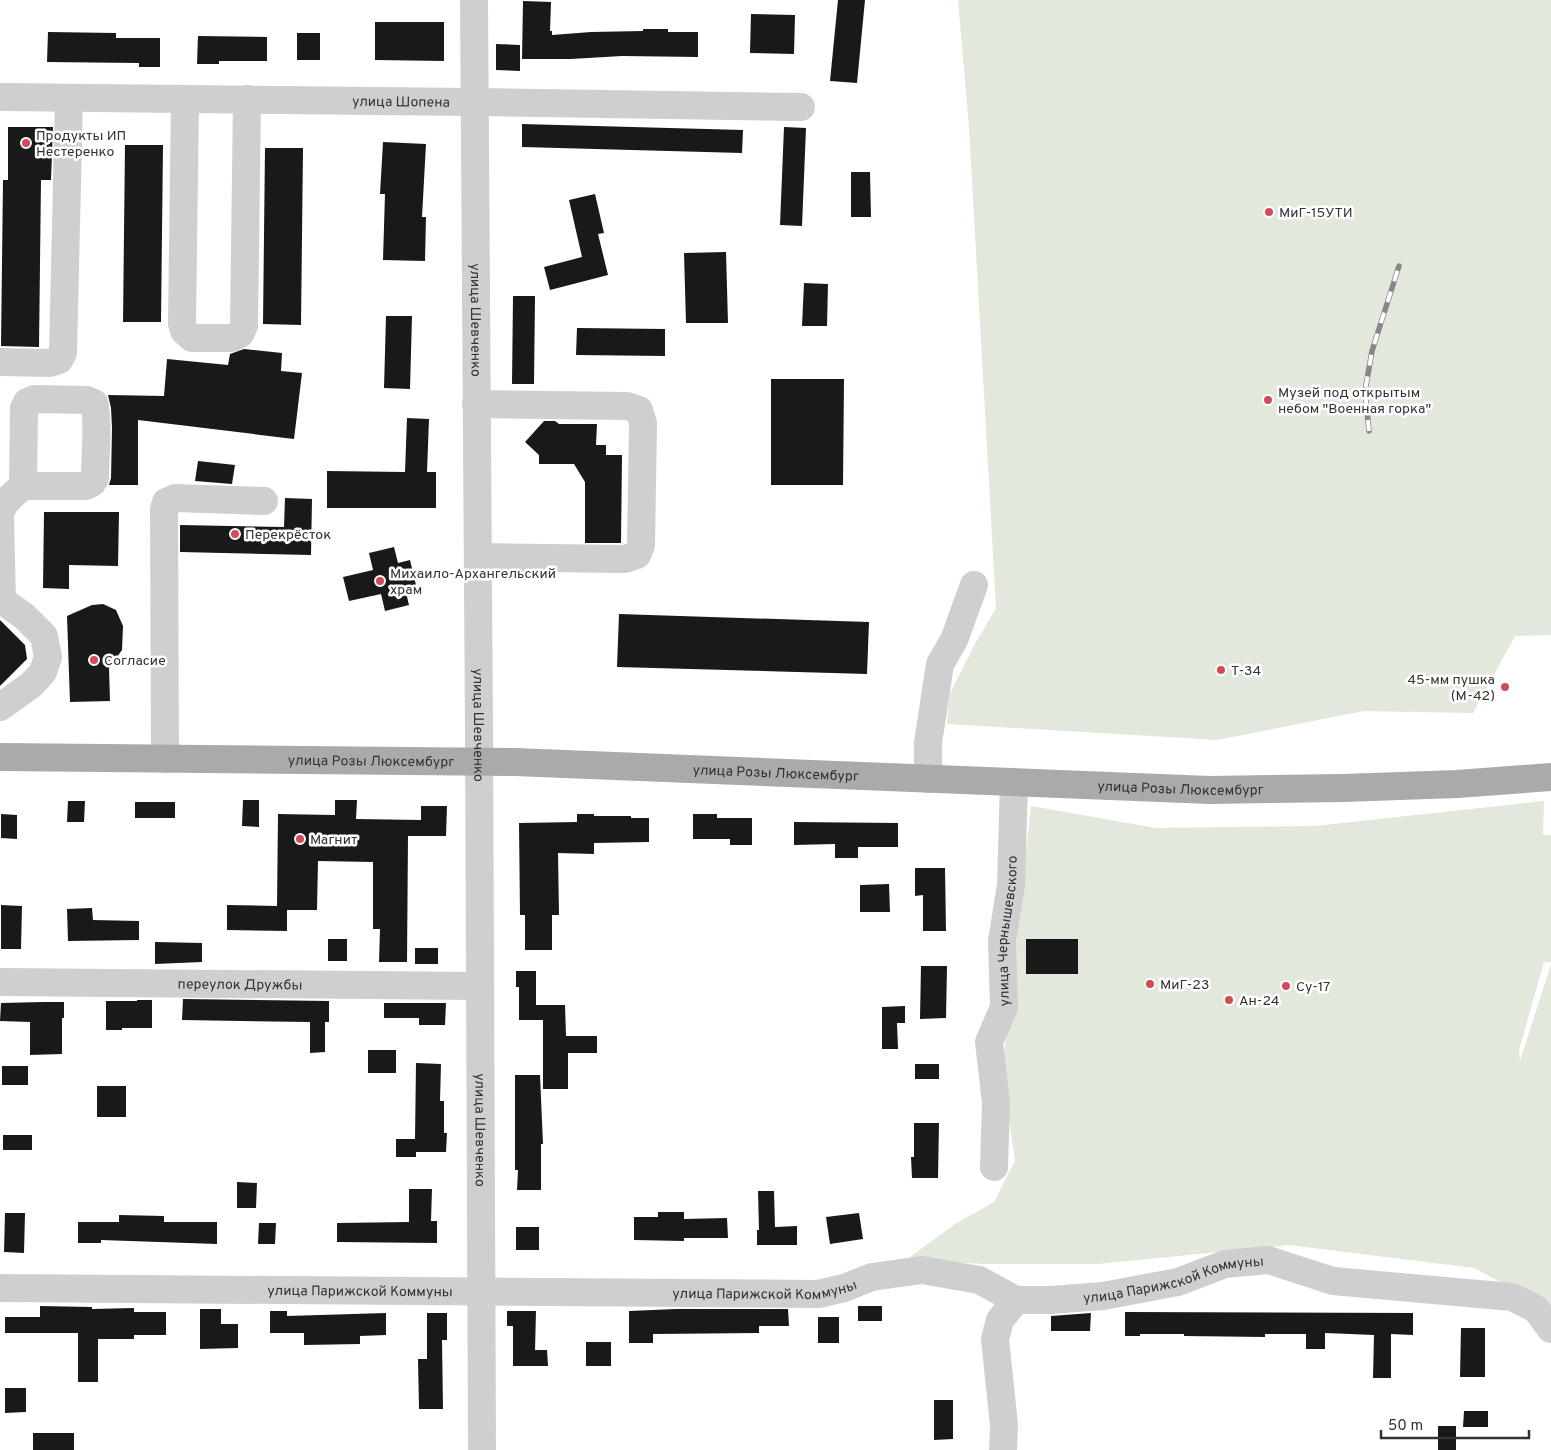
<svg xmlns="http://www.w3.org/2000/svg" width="1551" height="1450" font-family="Overpass,sans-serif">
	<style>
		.green { fill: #e2e8dc }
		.building { fill: #191919 }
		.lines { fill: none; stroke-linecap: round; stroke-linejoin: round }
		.minor { stroke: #cfcfcf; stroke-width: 28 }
		.major { stroke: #aaa; stroke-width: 28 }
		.rail-casing { stroke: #878787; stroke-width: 5.5 }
		.rail { stroke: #fff; stroke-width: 4; stroke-dasharray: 11; stroke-linecap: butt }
		.poi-dot { fill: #d14c57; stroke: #fff; stroke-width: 2 }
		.labels { text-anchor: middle; stroke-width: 5; stroke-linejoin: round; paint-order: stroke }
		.street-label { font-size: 14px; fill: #323232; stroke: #fff }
		.poi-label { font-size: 14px; fill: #323232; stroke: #fff; text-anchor: start }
	</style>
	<rect width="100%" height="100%" fill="#fff"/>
	<g class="green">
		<polygon points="958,0 1551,0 1551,635 1515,636 1473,713 1364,711 1217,740 947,724 949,695 975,644 996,608 969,127"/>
		<polygon points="1544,801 1543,835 1551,835 1551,962 1544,962 1519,1050 1520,1061 1551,964 1551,1309 1474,1268 1289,1245 1097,1264 986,1264 906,1260 955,1224 994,1202 1015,1161 1002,1073 1031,806 1156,828 1315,826"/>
	</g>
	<g class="building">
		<polygon points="838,0 865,0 857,83 830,81"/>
		<polygon points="523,1 551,2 550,31 552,31 552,35 591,32 643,31 643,29 668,29 668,32 698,32 698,57 622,56 571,59 522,59"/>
		<polygon points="751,14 795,15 794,54 750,53"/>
		<polygon points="375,22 444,22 444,61 375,60"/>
		<polygon points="48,32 116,33 116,38 160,38 160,67 139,67 139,63 47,62"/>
		<rect x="297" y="33" width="23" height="27"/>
		<polygon points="198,36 267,37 267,61 219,61 219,64 197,64"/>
		<polygon points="496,44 520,45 520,71 496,70"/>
		<polygon points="522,124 743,130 742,153 522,147"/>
		<polygon points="8,127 53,127 51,180 41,180 39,347 1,346 3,180 8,180"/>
		<polygon points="784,127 806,128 802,226 780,225"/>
		<polygon points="383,142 426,144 422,217 426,217 425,261 383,260 385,194 380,194"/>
		<polygon points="125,145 163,145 161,322 123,322"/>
		<polygon points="265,148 303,148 301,325 263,324"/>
		<polygon points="851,172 870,172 871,217 851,217"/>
		<polygon points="595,194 604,233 598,234 608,275 550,290 544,267 582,257 569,200"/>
		<polygon points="726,252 728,323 686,323 684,253"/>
		<polygon points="804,283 828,284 827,326 802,326"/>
		<polygon points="513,296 535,296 534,384 512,384"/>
		<polygon points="386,316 412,316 410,389 384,388"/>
		<polygon points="577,328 665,329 665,356 576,355"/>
		<polygon points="244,349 282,353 281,371 302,373 294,439 138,420 138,485 109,485 111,478 112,428 111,408 108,395 164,396 167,359 228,365 230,354"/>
		<polygon points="771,379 844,379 843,485 771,485"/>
		<polygon points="407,418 429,419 427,472 436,472 436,508 327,508 327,471 405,472"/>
		<polygon points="544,421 555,421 559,424 597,424 596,445 606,445 606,455 622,455 621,543 585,543 585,482 574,464 539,464 539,455 525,442"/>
		<polygon points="198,461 235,465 232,484 195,481"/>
		<polygon points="285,498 312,499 311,555 180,552 180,525 284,527"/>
		<polygon points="44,512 119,512 118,566 69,565 69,589 43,588"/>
		<polygon points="394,547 398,563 410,560 416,585 405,588 409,605 385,611 381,594 349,601 343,577 373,570 369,553"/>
		<polygon points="103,604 116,610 123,626 122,650 109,668 110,701 70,702 67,616 92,605"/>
		<polygon points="619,614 869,622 867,674 617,667"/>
		<polygon points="0,620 25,645 27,659 0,686"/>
		<polygon points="243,800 259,800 259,827 242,826"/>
		<polygon points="335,800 357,800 356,819 421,820 421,806 447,806 446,836 408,836 407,962 379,962 380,929 373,929 373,862 318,861 317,910 287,910 287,931 227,930 227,905 277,906 278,814 335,815"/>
		<polygon points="68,801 85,801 84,822 67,822"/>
		<rect x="135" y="802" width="40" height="16"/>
		<polygon points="1,814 17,815 17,839 1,838"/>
		<polygon points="577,814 594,814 594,816 631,816 631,818 649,818 649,842 594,843 594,854 558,853 559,915 552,915 552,950 525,950 525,915 520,915 519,823 577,822"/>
		<polygon points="693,814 717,814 717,818 752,818 752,845 730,845 730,839 693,839"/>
		<polygon points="794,822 898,823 898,847 858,847 858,858 835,858 835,844 794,845"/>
		<polygon points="915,868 945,868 946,931 923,931 923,895 915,896"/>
		<polygon points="889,884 890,912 860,912 860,885"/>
		<polygon points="1,905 22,906 21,949 1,949"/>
		<polygon points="92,908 93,920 139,921 139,940 68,941 67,909"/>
		<rect x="328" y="939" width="19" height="22"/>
		<rect x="1026" y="939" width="52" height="35"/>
		<polygon points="155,942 202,943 202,962 155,964"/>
		<rect x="415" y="948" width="23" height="16"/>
		<polygon points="921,966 947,966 946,1018 920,1019"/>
		<polygon points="516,971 536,971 536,1005 565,1005 566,1036 597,1036 597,1053 568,1053 568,1089 543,1089 543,1020 519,1020 519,987 516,987"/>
		<polygon points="183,999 329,1001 329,1022 325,1022 325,1052 310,1053 310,1022 182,1020"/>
		<polygon points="137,1000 152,1000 152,1028 122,1028 122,1030 106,1030 106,1001 137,1001"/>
		<polygon points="43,1002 64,1002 64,1018 62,1018 62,1054 30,1055 30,1022 0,1021 1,1003"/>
		<polygon points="384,1003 446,1003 445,1025 419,1025 419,1018 384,1018"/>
		<polygon points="905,1006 905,1023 897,1023 898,1049 882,1049 882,1007"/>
		<rect x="368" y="1050" width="28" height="23"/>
		<polygon points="416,1063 441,1064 440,1101 444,1101 444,1133 447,1133 446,1152 416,1152 416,1157 396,1157 396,1139 415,1139"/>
		<rect x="915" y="1064" width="24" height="15"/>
		<rect x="2" y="1066" width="26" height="19"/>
		<polygon points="515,1075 540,1075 543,1144 541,1144 541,1190 517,1190 518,1170 515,1170"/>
		<rect x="97" y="1086" width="29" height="31"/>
		<polygon points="914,1123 939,1123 938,1178 912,1178 911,1157 914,1157"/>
		<rect x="3" y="1135" width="29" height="15"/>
		<polygon points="237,1182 257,1183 256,1208 237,1208"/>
		<polygon points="409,1189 432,1189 431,1221 437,1221 437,1243 337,1242 337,1223 409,1222"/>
		<polygon points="758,1191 774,1191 775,1227 797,1226 797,1245 757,1245 757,1230 759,1230"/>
		<polygon points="658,1212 684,1212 684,1219 727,1218 728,1238 684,1238 684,1241 634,1240 634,1217 658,1217"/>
		<polygon points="5,1213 25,1213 24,1253 4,1252"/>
		<polygon points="859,1213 863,1239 830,1244 826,1217"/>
		<polygon points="119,1215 164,1216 164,1222 217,1222 217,1244 101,1240 101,1243 78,1243 78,1222 119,1222"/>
		<polygon points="259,1223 276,1223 275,1244 258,1244"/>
		<rect x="516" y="1227" width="23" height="23"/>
		<polygon points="40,1306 92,1307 92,1309 134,1308 134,1312 166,1312 166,1335 134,1335 134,1339 98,1339 98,1382 78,1382 78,1333 5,1333 5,1317 40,1317"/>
		<rect x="858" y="1306" width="24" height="15"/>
		<polygon points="200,1309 221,1309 221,1324 238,1324 238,1348 200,1349"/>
		<polygon points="676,1309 788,1309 789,1326 759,1326 759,1333 653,1334 653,1343 629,1343 629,1311"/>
		<polygon points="270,1311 287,1311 287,1316 386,1313 386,1335 360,1336 360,1344 304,1345 304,1333 270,1333"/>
		<polygon points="507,1311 536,1311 535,1350 547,1350 548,1366 513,1366 513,1326 507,1326"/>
		<polygon points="1125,1312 1413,1313 1413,1335 1391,1334 1391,1378 1373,1378 1374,1335 1325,1333 1325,1349 1306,1349 1306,1334 1265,1334 1265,1337 1184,1336 1184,1334 1140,1334 1140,1336 1125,1336"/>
		<polygon points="427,1313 447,1313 447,1340 442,1340 443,1409 419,1409 418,1359 427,1359"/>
		<polygon points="1091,1313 1090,1331 1051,1331 1051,1316"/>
		<rect x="818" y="1317" width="21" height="26"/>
		<polygon points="1461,1328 1485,1328 1485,1377 1460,1377"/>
		<rect x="586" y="1342" width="25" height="24"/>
		<polygon points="5,1388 26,1388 26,1412 5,1413"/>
		<polygon points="934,1400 953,1400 953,1439 934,1440"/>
		<polygon points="1464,1411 1488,1411 1488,1427 1463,1427"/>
		<rect x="1438" y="1426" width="18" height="24"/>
		<rect x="33" y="1433" width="41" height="17"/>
	</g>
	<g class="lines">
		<g class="minor">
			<path id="s1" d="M 474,0 L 479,729 L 482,1450"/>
			<path id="s2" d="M 0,97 L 474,102 L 801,107"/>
			<polyline points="185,99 182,324 184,331 192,338 232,338 240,334 244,326 247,99"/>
			<polyline points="0,362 50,363 59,360 63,353 69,98"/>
			<polyline points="476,404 627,406 639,410 643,423 641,545 637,555 625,559 478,557"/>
			<path d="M 0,515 C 2,502 14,494 23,486 L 86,486 L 92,483 L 95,478 C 95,460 99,418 94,403 L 87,400 L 34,399 L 27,402 L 24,408 L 23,486"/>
			<polyline points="0,517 2,601"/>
			<polyline points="0,599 24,616 44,636 48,657 43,672 31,685 0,707"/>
			<polyline points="165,759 164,509 166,502 175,498 264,501"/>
			<polyline points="928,779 928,743 940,664 954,640 974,585"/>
			<path id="s3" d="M 0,982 L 480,986"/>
			<path id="s4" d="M 994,1167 L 996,1103 L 989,1042 L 1004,1007 L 1002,941 L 1011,885 L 1014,782"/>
			<path id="s5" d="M 0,1288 L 818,1294 L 844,1288 L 872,1277 L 922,1270 L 979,1280 L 1016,1300 L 1051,1300 L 1103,1296 L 1178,1282 L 1225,1264 L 1268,1260 L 1333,1281 L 1512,1297 L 1536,1309 L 1551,1329"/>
			<polyline points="1003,1450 1004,1425 995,1339 1000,1320 1016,1300"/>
		</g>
		<path class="major" id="s6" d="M 0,757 L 515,762 L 1210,790 L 1343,788 L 1457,784 L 1551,777"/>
		<defs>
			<polyline id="rail" points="1369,431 1365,391 1372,351 1399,266"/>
		</defs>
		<use href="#rail" class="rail-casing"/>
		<use href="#rail" class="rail"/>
	</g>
	<g class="poi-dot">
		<circle cx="26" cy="143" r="5"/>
		<circle cx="1269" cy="212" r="5"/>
		<circle cx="1268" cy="400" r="5"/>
		<circle cx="235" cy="534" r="5"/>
		<circle cx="380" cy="581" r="5"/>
		<circle cx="94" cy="660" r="5"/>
		<circle cx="1221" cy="670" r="5"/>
		<circle cx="1505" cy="687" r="5"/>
		<circle cx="300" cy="839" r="5"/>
		<circle cx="1150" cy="984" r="5"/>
		<circle cx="1286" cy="986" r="5"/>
		<circle cx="1229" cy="1000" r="5"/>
	</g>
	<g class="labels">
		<g class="street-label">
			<text dy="5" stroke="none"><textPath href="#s2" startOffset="401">улица Шопена</textPath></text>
			<text dy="5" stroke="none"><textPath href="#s1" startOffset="320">улица Шевченко</textPath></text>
			<text dy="5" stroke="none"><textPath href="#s1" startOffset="725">улица Шевченко</textPath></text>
			<text dy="5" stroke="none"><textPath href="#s6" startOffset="371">улица Розы Люксембург</textPath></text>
			<text dy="5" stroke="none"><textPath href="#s6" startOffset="776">улица Розы Люксембург</textPath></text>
			<text dy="5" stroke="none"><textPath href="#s6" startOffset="1181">улица Розы Люксембург</textPath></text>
			<text dy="5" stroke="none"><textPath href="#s4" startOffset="240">улица Чернышевского</textPath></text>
			<text dy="5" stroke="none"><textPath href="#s3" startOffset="240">переулок Дружбы</textPath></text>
			<text dy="5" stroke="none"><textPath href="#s1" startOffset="1130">улица Шевченко</textPath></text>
			<text dy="5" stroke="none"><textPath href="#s5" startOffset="1185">улица Парижской Коммуны</textPath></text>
			<text dy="5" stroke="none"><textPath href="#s5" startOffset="765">улица Парижской Коммуны</textPath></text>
			<text dy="5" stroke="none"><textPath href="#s5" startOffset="360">улица Парижской Коммуны</textPath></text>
		</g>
		<g class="poi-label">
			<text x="36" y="140">Продукты ИП<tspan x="36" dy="16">Нестеренко</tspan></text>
			<text x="1279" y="217">МиГ-15УТИ</text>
			<text x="1278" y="397">Музей под открытым<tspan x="1278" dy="16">небом "Военная горка"</tspan></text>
			<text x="245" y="539">Перекрёсток</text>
			<text x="390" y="578">Михаило-Архангельский<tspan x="390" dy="16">храм</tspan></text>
			<text x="104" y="665">Согласие</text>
			<text x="1231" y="675">Т-34</text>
			<text x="1495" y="684" text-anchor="end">45-мм пушка<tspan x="1495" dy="16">(М-42)</tspan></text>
			<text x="310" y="844">Магнит</text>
			<text x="1160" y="989">МиГ-23</text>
			<text x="1296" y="991">Су-17</text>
			<text x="1239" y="1005">Ан-24</text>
		</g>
	</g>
	<path d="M1381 1430v8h148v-8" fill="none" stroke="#323232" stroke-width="2.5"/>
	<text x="1388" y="1430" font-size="15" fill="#323232" stroke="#ffffff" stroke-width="4" paint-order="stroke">50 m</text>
</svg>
